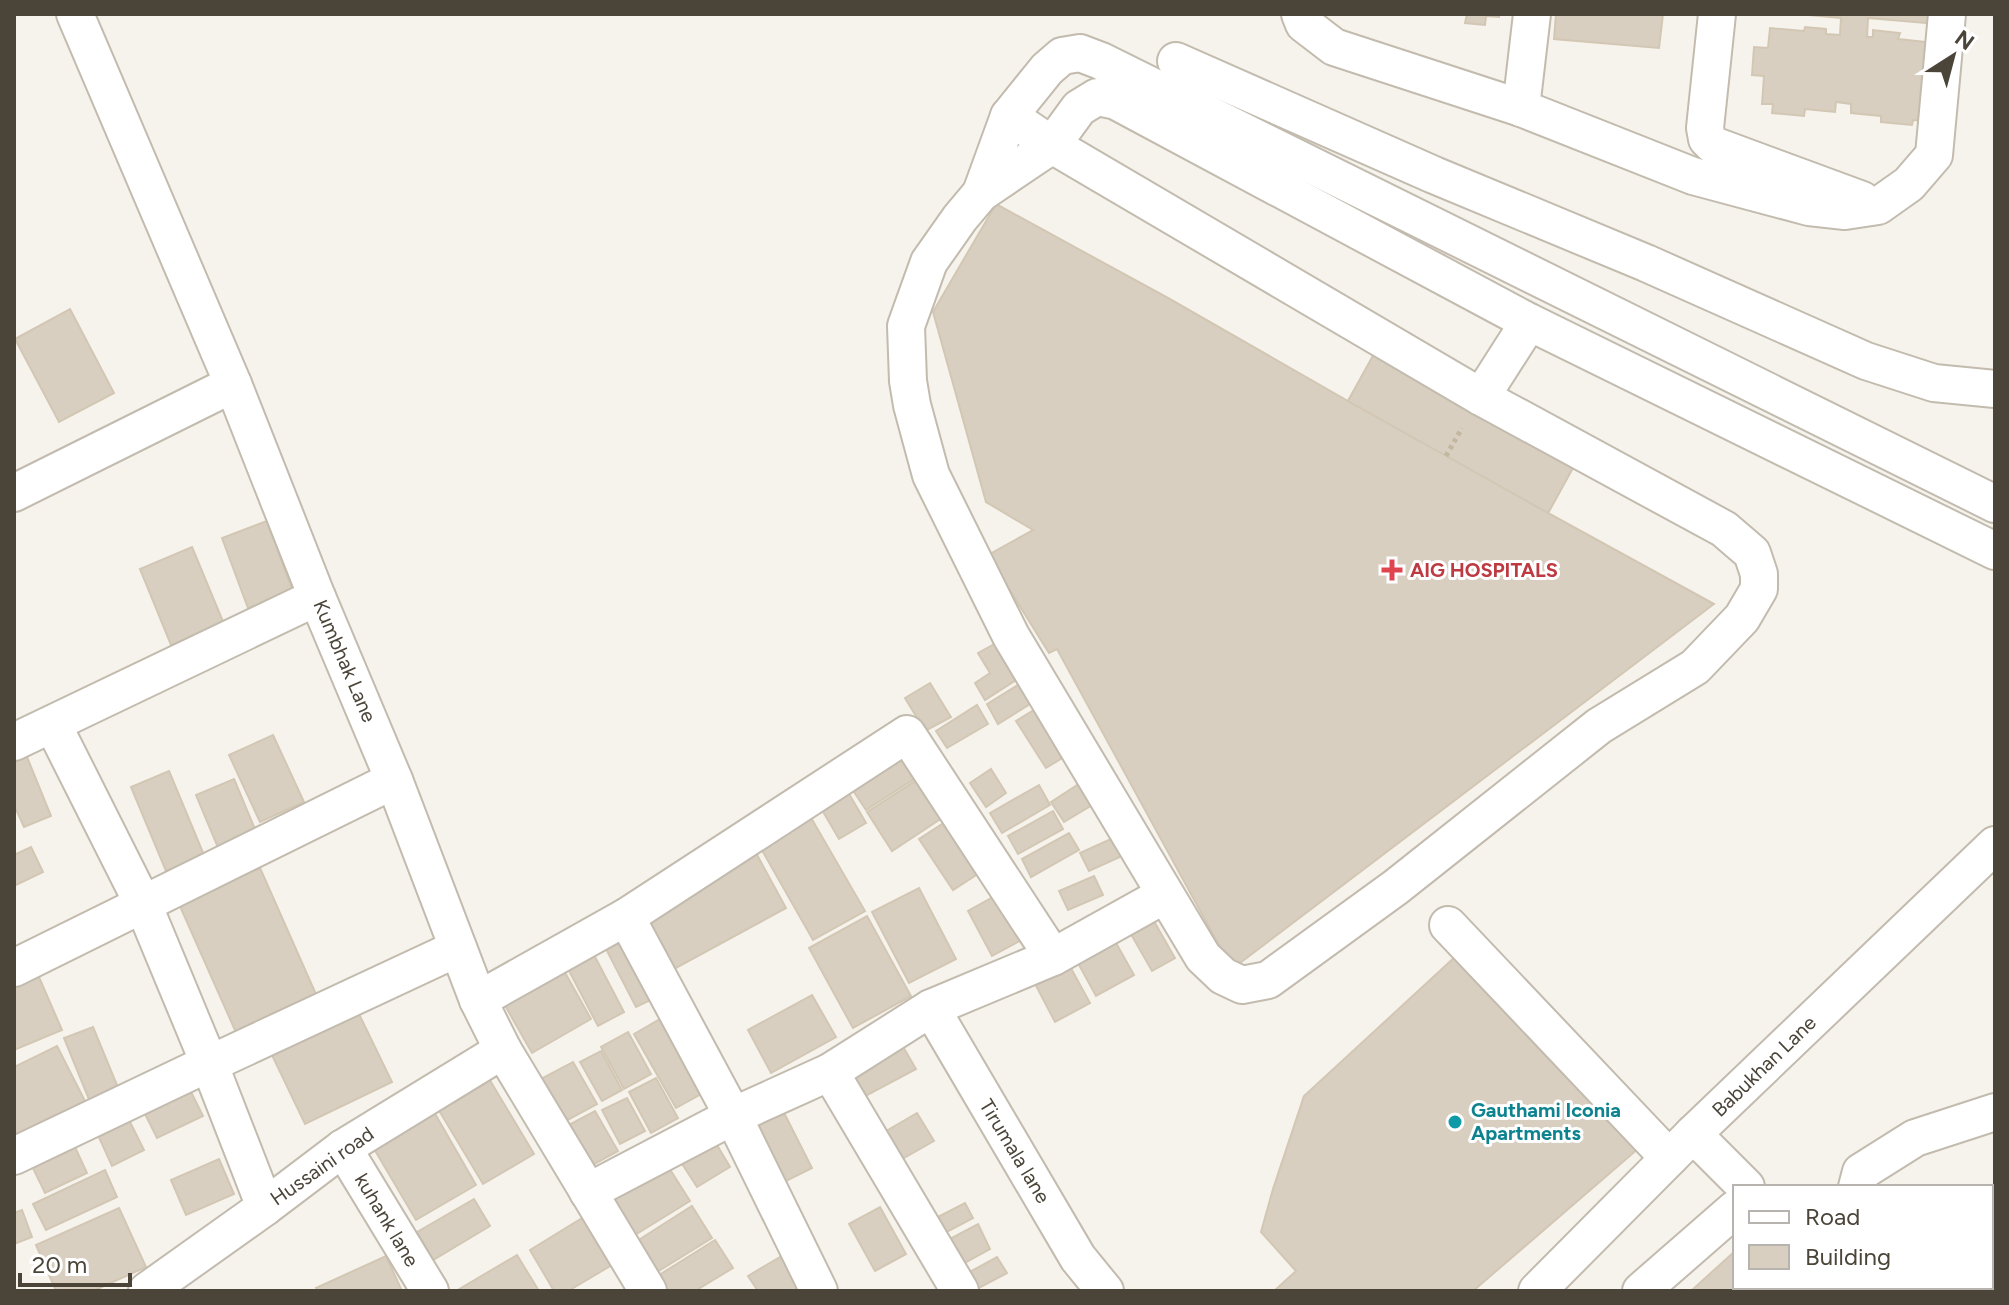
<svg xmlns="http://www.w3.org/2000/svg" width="2009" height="1305" font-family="Figtree,sans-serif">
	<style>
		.building { fill: #d8cfc1; stroke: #d3c7b4; stroke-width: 2 }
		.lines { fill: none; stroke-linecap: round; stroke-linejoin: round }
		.minor-casing { stroke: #c2bbae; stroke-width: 40 }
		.path { stroke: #c4b79f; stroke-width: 5; stroke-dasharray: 4 4; stroke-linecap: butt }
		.minor { stroke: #fff; stroke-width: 36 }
		.health-dot { fill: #e0444e; stroke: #fff; stroke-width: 3 }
		.culture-dot { fill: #0f9aa8; stroke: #fff; stroke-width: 3 }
		.labels { text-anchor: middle; stroke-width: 6; stroke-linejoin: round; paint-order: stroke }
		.health-label { font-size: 20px; font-weight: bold; fill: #be3a42; stroke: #fff; text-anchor: start }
		.street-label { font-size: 20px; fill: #4b4439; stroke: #fff }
		.culture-label { font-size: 20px; font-weight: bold; fill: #0d838f; stroke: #fff; text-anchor: start }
	</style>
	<rect width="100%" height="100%" fill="#f6f3ec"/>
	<g class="building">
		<polygon points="1467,14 1499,14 1499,17 1486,16 1485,25 1465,23"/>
		<polygon points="1556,14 1663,14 1659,48 1554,39"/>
		<polygon points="1798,14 1938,14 1937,24 1868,18 1867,37 1873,37 1873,30 1900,33 1898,39 1934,43 1928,121 1913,120 1912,125 1881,122 1881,116 1851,113 1851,104 1836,102 1835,112 1805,109 1804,116 1772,113 1773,104 1762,104 1764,76 1752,75 1754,47 1768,48 1770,28 1804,31 1805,27 1826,29 1826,34 1840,35 1841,18"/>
		<polygon points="996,204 1168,298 1348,401 1374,354 1574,466 1548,513 1714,604 1232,969 1057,649 1049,653 988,555 1033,530 986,502 933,312"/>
		<polygon points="70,309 114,393 59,422 15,339"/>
		<polygon points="1374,354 1574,466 1548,513 1348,401"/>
		<polygon points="267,521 293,592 248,608 222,538"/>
		<polygon points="192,547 224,624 171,645 140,569"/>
		<polygon points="1005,638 1027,673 985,700 975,683 990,673 978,653"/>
		<polygon points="1031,677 1043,696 998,724 987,704"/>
		<polygon points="930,683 951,717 925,731 905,698"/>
		<polygon points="977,705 988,724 947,748 936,731"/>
		<polygon points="1042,705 1072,752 1046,768 1016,721"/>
		<polygon points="273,735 304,802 260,822 229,755"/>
		<polygon points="903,752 919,776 866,810 850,786"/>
		<polygon points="27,757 51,816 24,827 14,805 14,762"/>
		<polygon points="991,769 1006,793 986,807 970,783"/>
		<polygon points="169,771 204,855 166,871 131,787"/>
		<polygon points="920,778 945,816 892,851 867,812"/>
		<polygon points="234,779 257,834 219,850 196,795"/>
		<polygon points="1085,780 1099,801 1064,822 1051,802"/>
		<polygon points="1039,785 1050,805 1002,833 990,813"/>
		<polygon points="845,787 866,823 839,839 818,803"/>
		<polygon points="1053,811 1063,829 1018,854 1008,836"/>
		<polygon points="810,816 865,911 813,940 759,845"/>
		<polygon points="953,817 987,868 953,890 919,839"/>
		<polygon points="1069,833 1079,850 1031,877 1022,859"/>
		<polygon points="1113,838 1122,856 1089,871 1080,853"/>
		<polygon points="31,847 43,872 14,886 14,855"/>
		<polygon points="756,853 786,908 665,974 634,919"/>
		<polygon points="260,868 319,1001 238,1037 179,904"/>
		<polygon points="1094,876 1103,895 1068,910 1059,891"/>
		<polygon points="919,888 956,959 909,983 872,912"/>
		<polygon points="1002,892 1027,937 992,956 968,911"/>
		<polygon points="867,916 911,996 853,1028 809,948"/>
		<polygon points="1151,916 1175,958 1152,971 1128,929"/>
		<polygon points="1111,934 1134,975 1096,996 1073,954"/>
		<polygon points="628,938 659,996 636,1007 606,949"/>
		<polygon points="593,953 624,1012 598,1026 567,967"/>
		<polygon points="1455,957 1639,1148 1473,1291 1274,1291 1296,1271 1261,1232 1273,1189 1304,1096"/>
		<polygon points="1067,961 1090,1003 1055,1022 1033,980"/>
		<polygon points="35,968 62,1030 14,1050 14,977"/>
		<polygon points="563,969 591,1019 532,1053 503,1002"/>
		<polygon points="812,995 836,1037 771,1073 748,1030"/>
		<polygon points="358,1012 392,1082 305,1124 271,1053"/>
		<polygon points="667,1015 710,1089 676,1108 634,1034"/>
		<polygon points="93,1027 119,1090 90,1102 64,1038"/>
		<polygon points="628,1032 651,1074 624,1089 601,1047"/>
		<polygon points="898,1038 916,1069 858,1100 841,1069"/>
		<polygon points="57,1046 85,1101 17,1135 14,1129 14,1067"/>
		<polygon points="601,1051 622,1090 602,1101 580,1062"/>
		<polygon points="573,1062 597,1104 564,1122 541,1079"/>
		<polygon points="488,1077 534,1154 483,1184 437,1107"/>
		<polygon points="656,1078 678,1118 651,1133 629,1092"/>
		<polygon points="190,1090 203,1116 157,1138 144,1112"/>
		<polygon points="627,1098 645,1131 620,1144 602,1110"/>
		<polygon points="778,1101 812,1168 774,1187 740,1120"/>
		<polygon points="595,1111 618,1151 589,1167 567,1126"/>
		<polygon points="434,1112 476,1185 416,1220 373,1147"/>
		<polygon points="917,1113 934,1141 897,1162 881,1134"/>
		<polygon points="128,1118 144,1150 112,1166 97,1133"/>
		<polygon points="711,1135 730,1167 697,1187 677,1156"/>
		<polygon points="74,1145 87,1173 45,1193 31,1164"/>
		<polygon points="219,1159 234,1194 186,1215 171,1180"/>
		<polygon points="664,1160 690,1201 635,1235 609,1194"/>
		<polygon points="105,1170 117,1197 46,1230 33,1204"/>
		<polygon points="474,1199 490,1226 433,1260 417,1232"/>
		<polygon points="965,1203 973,1218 943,1234 934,1219"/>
		<polygon points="692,1206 712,1238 657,1272 637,1241"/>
		<polygon points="880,1207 906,1254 875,1271 849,1224"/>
		<polygon points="119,1208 146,1267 93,1291 56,1291 36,1245"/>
		<polygon points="22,1210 32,1237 14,1244 14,1213"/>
		<polygon points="584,1217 612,1265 568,1291 554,1291 530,1250"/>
		<polygon points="978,1224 990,1249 961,1265 948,1240"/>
		<polygon points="715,1240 733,1268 695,1291 664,1291 656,1277"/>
		<polygon points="1735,1251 1735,1287 1814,1287 1818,1291 1691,1291"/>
		<polygon points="785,1254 804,1284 792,1291 758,1291 748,1276"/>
		<polygon points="517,1255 539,1291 456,1291"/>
		<polygon points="386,1256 402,1291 318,1291 316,1288"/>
		<polygon points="997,1257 1007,1273 975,1290 966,1274"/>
	</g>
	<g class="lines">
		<defs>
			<g id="minor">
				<polyline points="75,14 233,384 317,597 394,780 478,1000 503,1050 648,1291"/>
				<polyline points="1300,14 1304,24 1334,47 1521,108 1693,176 1809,207 1845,211 1878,206 1909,184 1934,155 1947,14"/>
				<polyline points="1717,14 1705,128 1707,139 1713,145 1862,200"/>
				<polyline points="1176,61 1434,175 1646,263 1866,361 1934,383 1995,389"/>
				<polyline points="1521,108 1532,14"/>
				<polyline points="1009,116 1052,145 1481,397 1724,529 1752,553 1759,574 1759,589 1742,618 1695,667 1599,726 1396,887 1268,980 1242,985 1223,976 1203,957 1011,636 931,475 912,405 908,381 906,326 929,262 960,218 981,193 1052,145 1079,108 1097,97 1116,101 1529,322 1995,551"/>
				<polyline points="981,193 1009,116 1047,69 1062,56 1080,53 1101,61 1995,504"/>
				<polyline points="1481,397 1529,322"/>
				<polyline points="14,493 233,384"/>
				<polyline points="53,725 143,904 209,1063 265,1207"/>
				<polyline points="14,742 317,597"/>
				<polyline points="626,917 733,1116 819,1291"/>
				<polyline points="1448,925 1669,1158"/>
				<polyline points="14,968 394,780"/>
				<polyline points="478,1000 626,917 907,734 1053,957"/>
				<polyline points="931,1008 1078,1258 1105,1291"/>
				<polyline points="830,1072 960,1291"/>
				<polyline points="1693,1134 1746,1187"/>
				<polyline points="343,1148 430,1291"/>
				<polyline points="14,1156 209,1063 218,1060 458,948"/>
				<polyline points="1857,1187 1861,1172 1915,1138 1995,1112"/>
				<polyline points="588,1192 733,1116 830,1072 931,1008 1053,957 1150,903"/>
				<polyline points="1867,1287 1871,1291"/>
				<polyline points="147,1291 265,1207 343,1148 503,1050"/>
				<polyline points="1537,1291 1693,1134 1995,845"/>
				<polyline points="1641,1291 1735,1209"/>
			</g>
		</defs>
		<use href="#minor" class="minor-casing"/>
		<polyline class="path" points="1446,456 1462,428"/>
		<use href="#minor" class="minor"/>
	</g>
	<path class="health-dot" d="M1388 558h8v8h8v8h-8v8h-8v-8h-8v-8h8z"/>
	<circle class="culture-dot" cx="1455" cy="1122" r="8"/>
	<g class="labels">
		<g class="health-label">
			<text x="1410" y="577">AIG HOSPITALS</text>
		</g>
		<g class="street-label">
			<text transform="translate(345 661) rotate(67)" y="7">Kumbhak Lane</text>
			<text transform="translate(1764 1066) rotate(-44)" y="7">Babukhan Lane</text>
			<text transform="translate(1015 1151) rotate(59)" y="7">Tirumala lane</text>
			<text transform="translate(322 1166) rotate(-35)" y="7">Hussaini road</text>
			<text transform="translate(387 1220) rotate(59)" y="7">kuhank lane</text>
		</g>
		<g class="culture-label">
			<text x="1471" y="1117">Gauthami Iconia<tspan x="1471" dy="23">Apartments</tspan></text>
		</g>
	</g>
	<rect width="2009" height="1305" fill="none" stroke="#4b4439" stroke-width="32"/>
	<rect x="1733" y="1185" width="260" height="104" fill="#ffffff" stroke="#b7b4b0" stroke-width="2"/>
	<rect x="1749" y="1211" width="40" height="12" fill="#ffffff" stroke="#b7b4b0" stroke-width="2"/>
	<text x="1805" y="1225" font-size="24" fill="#4b4439">Road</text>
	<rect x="1749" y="1245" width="40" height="24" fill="#d8cfc1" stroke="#b7b4b0" stroke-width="2"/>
	<text x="1805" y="1265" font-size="24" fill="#4b4439">Building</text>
	<g transform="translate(1953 56) rotate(36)" stroke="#ffffff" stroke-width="6" paint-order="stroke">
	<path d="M0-6L14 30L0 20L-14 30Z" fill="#4b4439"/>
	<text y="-12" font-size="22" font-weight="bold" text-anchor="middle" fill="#4b4439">N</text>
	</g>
	<path d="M20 1273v12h110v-12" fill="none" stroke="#4b4439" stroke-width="4"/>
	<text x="32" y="1273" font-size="24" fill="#4b4439" stroke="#ffffff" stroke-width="6" paint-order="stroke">20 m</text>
</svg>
